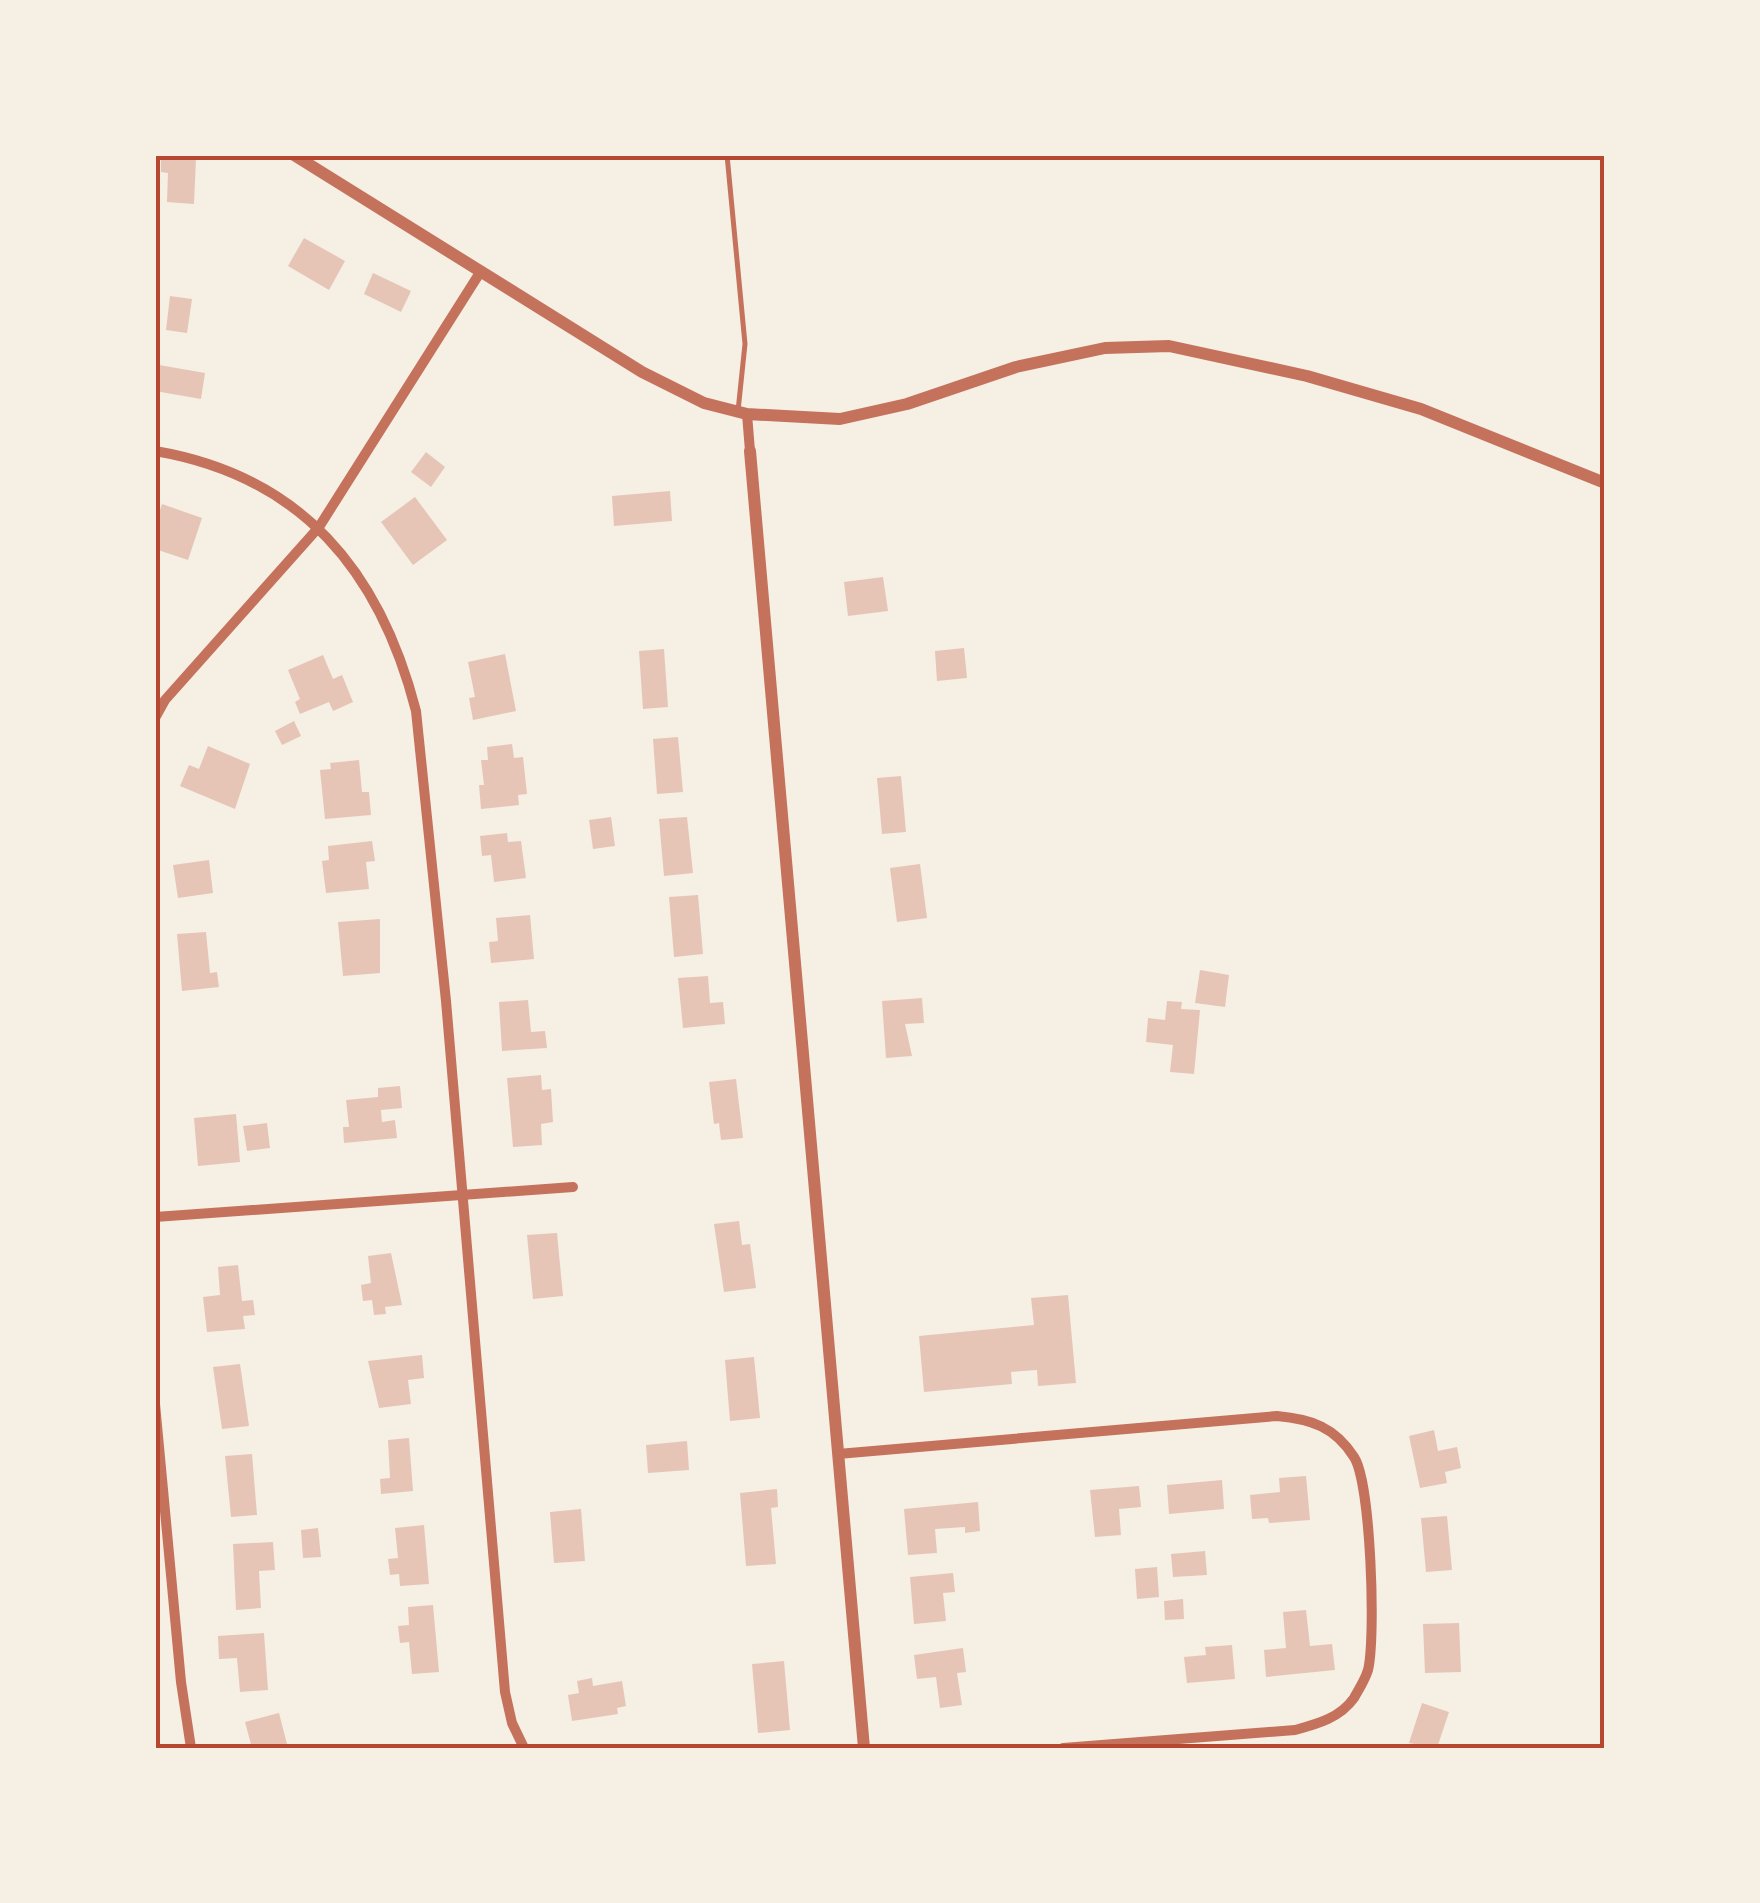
<svg xmlns="http://www.w3.org/2000/svg" width="1760" height="1903" font-family="'Golos Text',sans-serif">
	<style>
		.building { fill: #e6c5b7 }
		.lines { fill: none; stroke-linecap: round; stroke-linejoin: round }
		.service { stroke: #c5725c; stroke-width: 5 }
		.minor { stroke: #c5725c; stroke-width: 10 }
		.tertiary { stroke: #c5725c; stroke-width: 12 }
		.neatline { fill: none; stroke: #b5482f; stroke-width: 4 }
	</style>
	<rect width="100%" height="100%" fill="#f6efe4"/>
	<g class="building">
		<polygon points="161,156 196,158 194,204 167,202 168,173 161,172"/>
		<polygon points="304,238 345,261 329,290 288,266"/>
		<polygon points="373,273 411,291 401,312 364,294"/>
		<polygon points="170,296 192,299 187,333 166,330"/>
		<polygon points="159,365 205,373 201,399 155,391"/>
		<polygon points="426,452 445,467 431,487 411,472"/>
		<polygon points="670,491 672,521 614,526 612,496"/>
		<polygon points="415,497 447,540 413,565 381,522"/>
		<polygon points="162,504 202,518 188,560 155,549 155,525"/>
		<polygon points="883,577 888,611 848,616 844,582"/>
		<polygon points="964,648 967,678 937,681 935,651"/>
		<polygon points="664,649 668,707 643,709 639,651"/>
		<polygon points="505,654 516,711 473,720 469,698 475,697 468,662"/>
		<polygon points="323,655 333,679 342,675 353,702 333,711 329,702 300,714 295,702 300,699 288,670"/>
		<polygon points="294,721 301,736 282,745 275,731"/>
		<polygon points="678,737 683,792 657,794 653,739"/>
		<polygon points="512,744 514,758 523,757 527,794 518,795 519,805 481,809 479,785 484,785 481,760 488,760 487,747"/>
		<polygon points="208,746 250,764 235,809 180,786 189,765 199,769"/>
		<polygon points="359,760 362,792 369,792 371,815 325,819 320,770 331,769 330,763"/>
		<polygon points="901,776 906,832 882,834 877,778"/>
		<polygon points="611,817 615,846 593,849 589,820"/>
		<polygon points="687,817 693,873 664,876 659,819"/>
		<polygon points="507,833 508,842 521,841 526,878 494,882 491,855 482,856 480,836"/>
		<polygon points="372,841 375,861 366,862 369,889 326,893 322,861 329,860 328,846"/>
		<polygon points="209,860 213,893 178,898 173,865"/>
		<polygon points="920,864 927,918 897,922 890,868"/>
		<polygon points="698,895 703,954 674,957 669,897"/>
		<polygon points="530,915 534,959 491,963 489,942 498,941 496,918"/>
		<polygon points="380,919 380,973 343,976 338,922"/>
		<polygon points="206,932 210,973 217,972 219,987 182,991 177,934"/>
		<polygon points="1200,970 1229,975 1225,1007 1195,1003"/>
		<polygon points="708,976 710,1003 723,1002 725,1024 683,1028 678,978"/>
		<polygon points="922,998 924,1023 905,1024 912,1056 886,1058 882,1001"/>
		<polygon points="528,1000 531,1032 545,1031 547,1048 502,1051 499,1002"/>
		<polygon points="1167,1001 1182,1002 1181,1009 1200,1010 1194,1074 1170,1072 1173,1045 1146,1042 1148,1018 1165,1020"/>
		<polygon points="541,1075 542,1090 551,1089 553,1122 541,1124 542,1145 513,1147 507,1078"/>
		<polygon points="736,1079 743,1138 721,1140 719,1123 714,1124 709,1082"/>
		<polygon points="400,1086 402,1108 381,1110 382,1122 395,1120 397,1138 344,1143 343,1127 349,1127 346,1100 378,1097 378,1088"/>
		<polygon points="236,1114 240,1162 198,1166 194,1118"/>
		<polygon points="267,1123 270,1148 247,1151 243,1126"/>
		<polygon points="739,1221 742,1245 750,1244 756,1288 724,1292 714,1224"/>
		<polygon points="557,1233 563,1296 533,1299 527,1235"/>
		<polygon points="391,1253 402,1305 385,1307 386,1314 374,1315 372,1300 363,1301 361,1285 371,1283 368,1256"/>
		<polygon points="238,1265 242,1301 253,1300 255,1315 243,1316 245,1329 207,1332 203,1297 220,1295 218,1267"/>
		<polygon points="1068,1295 1076,1383 1038,1386 1037,1370 1011,1372 1012,1384 924,1392 919,1336 1034,1325 1031,1298"/>
		<polygon points="422,1355 424,1378 408,1380 411,1404 379,1408 368,1361"/>
		<polygon points="754,1357 760,1418 730,1421 725,1360"/>
		<polygon points="240,1364 249,1426 222,1429 213,1367"/>
		<polygon points="1434,1430 1438,1451 1457,1447 1461,1468 1445,1472 1447,1483 1420,1488 1409,1436"/>
		<polygon points="409,1438 413,1491 381,1494 380,1479 390,1478 388,1440"/>
		<polygon points="687,1441 689,1470 648,1473 646,1445"/>
		<polygon points="252,1454 257,1515 231,1517 225,1456"/>
		<polygon points="1306,1476 1310,1520 1269,1523 1268,1518 1252,1519 1250,1495 1280,1492 1279,1478"/>
		<polygon points="1222,1480 1224,1509 1169,1514 1167,1485"/>
		<polygon points="1139,1486 1141,1507 1119,1509 1121,1535 1095,1537 1090,1490"/>
		<polygon points="777,1489 778,1507 771,1508 776,1564 746,1566 740,1493"/>
		<polygon points="978,1502 980,1531 965,1533 965,1527 935,1529 937,1553 908,1555 904,1509"/>
		<polygon points="581,1509 585,1561 554,1563 550,1512"/>
		<polygon points="1447,1516 1452,1570 1426,1572 1421,1518"/>
		<polygon points="424,1525 429,1584 400,1586 399,1574 390,1575 388,1559 398,1558 395,1528"/>
		<polygon points="318,1528 321,1557 303,1558 301,1530"/>
		<polygon points="273,1542 275,1570 259,1571 261,1608 236,1610 233,1544"/>
		<polygon points="1205,1551 1207,1575 1173,1577 1171,1554"/>
		<polygon points="1157,1567 1159,1597 1137,1599 1135,1569"/>
		<polygon points="953,1573 955,1592 943,1593 946,1621 914,1624 910,1577"/>
		<polygon points="1183,1599 1184,1619 1165,1620 1164,1601"/>
		<polygon points="433,1605 439,1672 412,1674 409,1642 400,1643 398,1626 409,1625 408,1607"/>
		<polygon points="1306,1610 1310,1646 1332,1644 1335,1670 1266,1677 1264,1650 1286,1648 1283,1612"/>
		<polygon points="1459,1623 1461,1672 1425,1673 1423,1624"/>
		<polygon points="264,1633 268,1690 240,1692 237,1658 219,1659 218,1636"/>
		<polygon points="1232,1645 1235,1679 1187,1683 1184,1657 1206,1655 1205,1647"/>
		<polygon points="963,1648 966,1672 957,1673 962,1705 940,1708 936,1677 917,1679 914,1655"/>
		<polygon points="784,1661 790,1730 758,1733 752,1664"/>
		<polygon points="592,1678 593,1686 622,1681 626,1706 617,1708 618,1714 572,1721 568,1695 579,1693 577,1681"/>
		<polygon points="1422,1703 1449,1712 1437,1748 1409,1743"/>
		<polygon points="279,1713 288,1748 252,1748 245,1722"/>
	</g>
	<g class="lines">
		<polyline class="service" points="727,155 745,344 738,411"/>
		<g class="minor">
			<polyline points="747,414 750,451"/>
			<path d="M 155,451 C 302,476 380,571 416,711 L 446,1001 L 505,1692 L 512,1723 L 524,1748"/>
			<polyline points="155,718 165,700 319,527 481,271"/>
			<polyline points="155,1217 573,1187"/>
			<polyline points="155,1404 181,1682 191,1748"/>
			<path d="M 838,1454 L 1277,1416 C 1311,1419 1335,1427 1354,1457 C 1371,1483 1376,1638 1368,1670 C 1365,1680 1359,1689 1354,1698 C 1340,1718 1317,1724 1295,1730 L 1063,1748"/>
		</g>
		<g class="tertiary">
			<polyline points="294,155 642,372 704,403 747,414 840,419 907,404 1016,367 1105,348 1169,346 1307,376 1421,409 1605,483"/>
			<polyline points="750,451 864,1748"/>
		</g>
	</g>
	<rect width="1760" height="1903" fill="none" stroke="#f6efe4" stroke-width="315"/>
	<rect x="158" y="158" width="1444" height="1588" class="neatline"/>
</svg>
